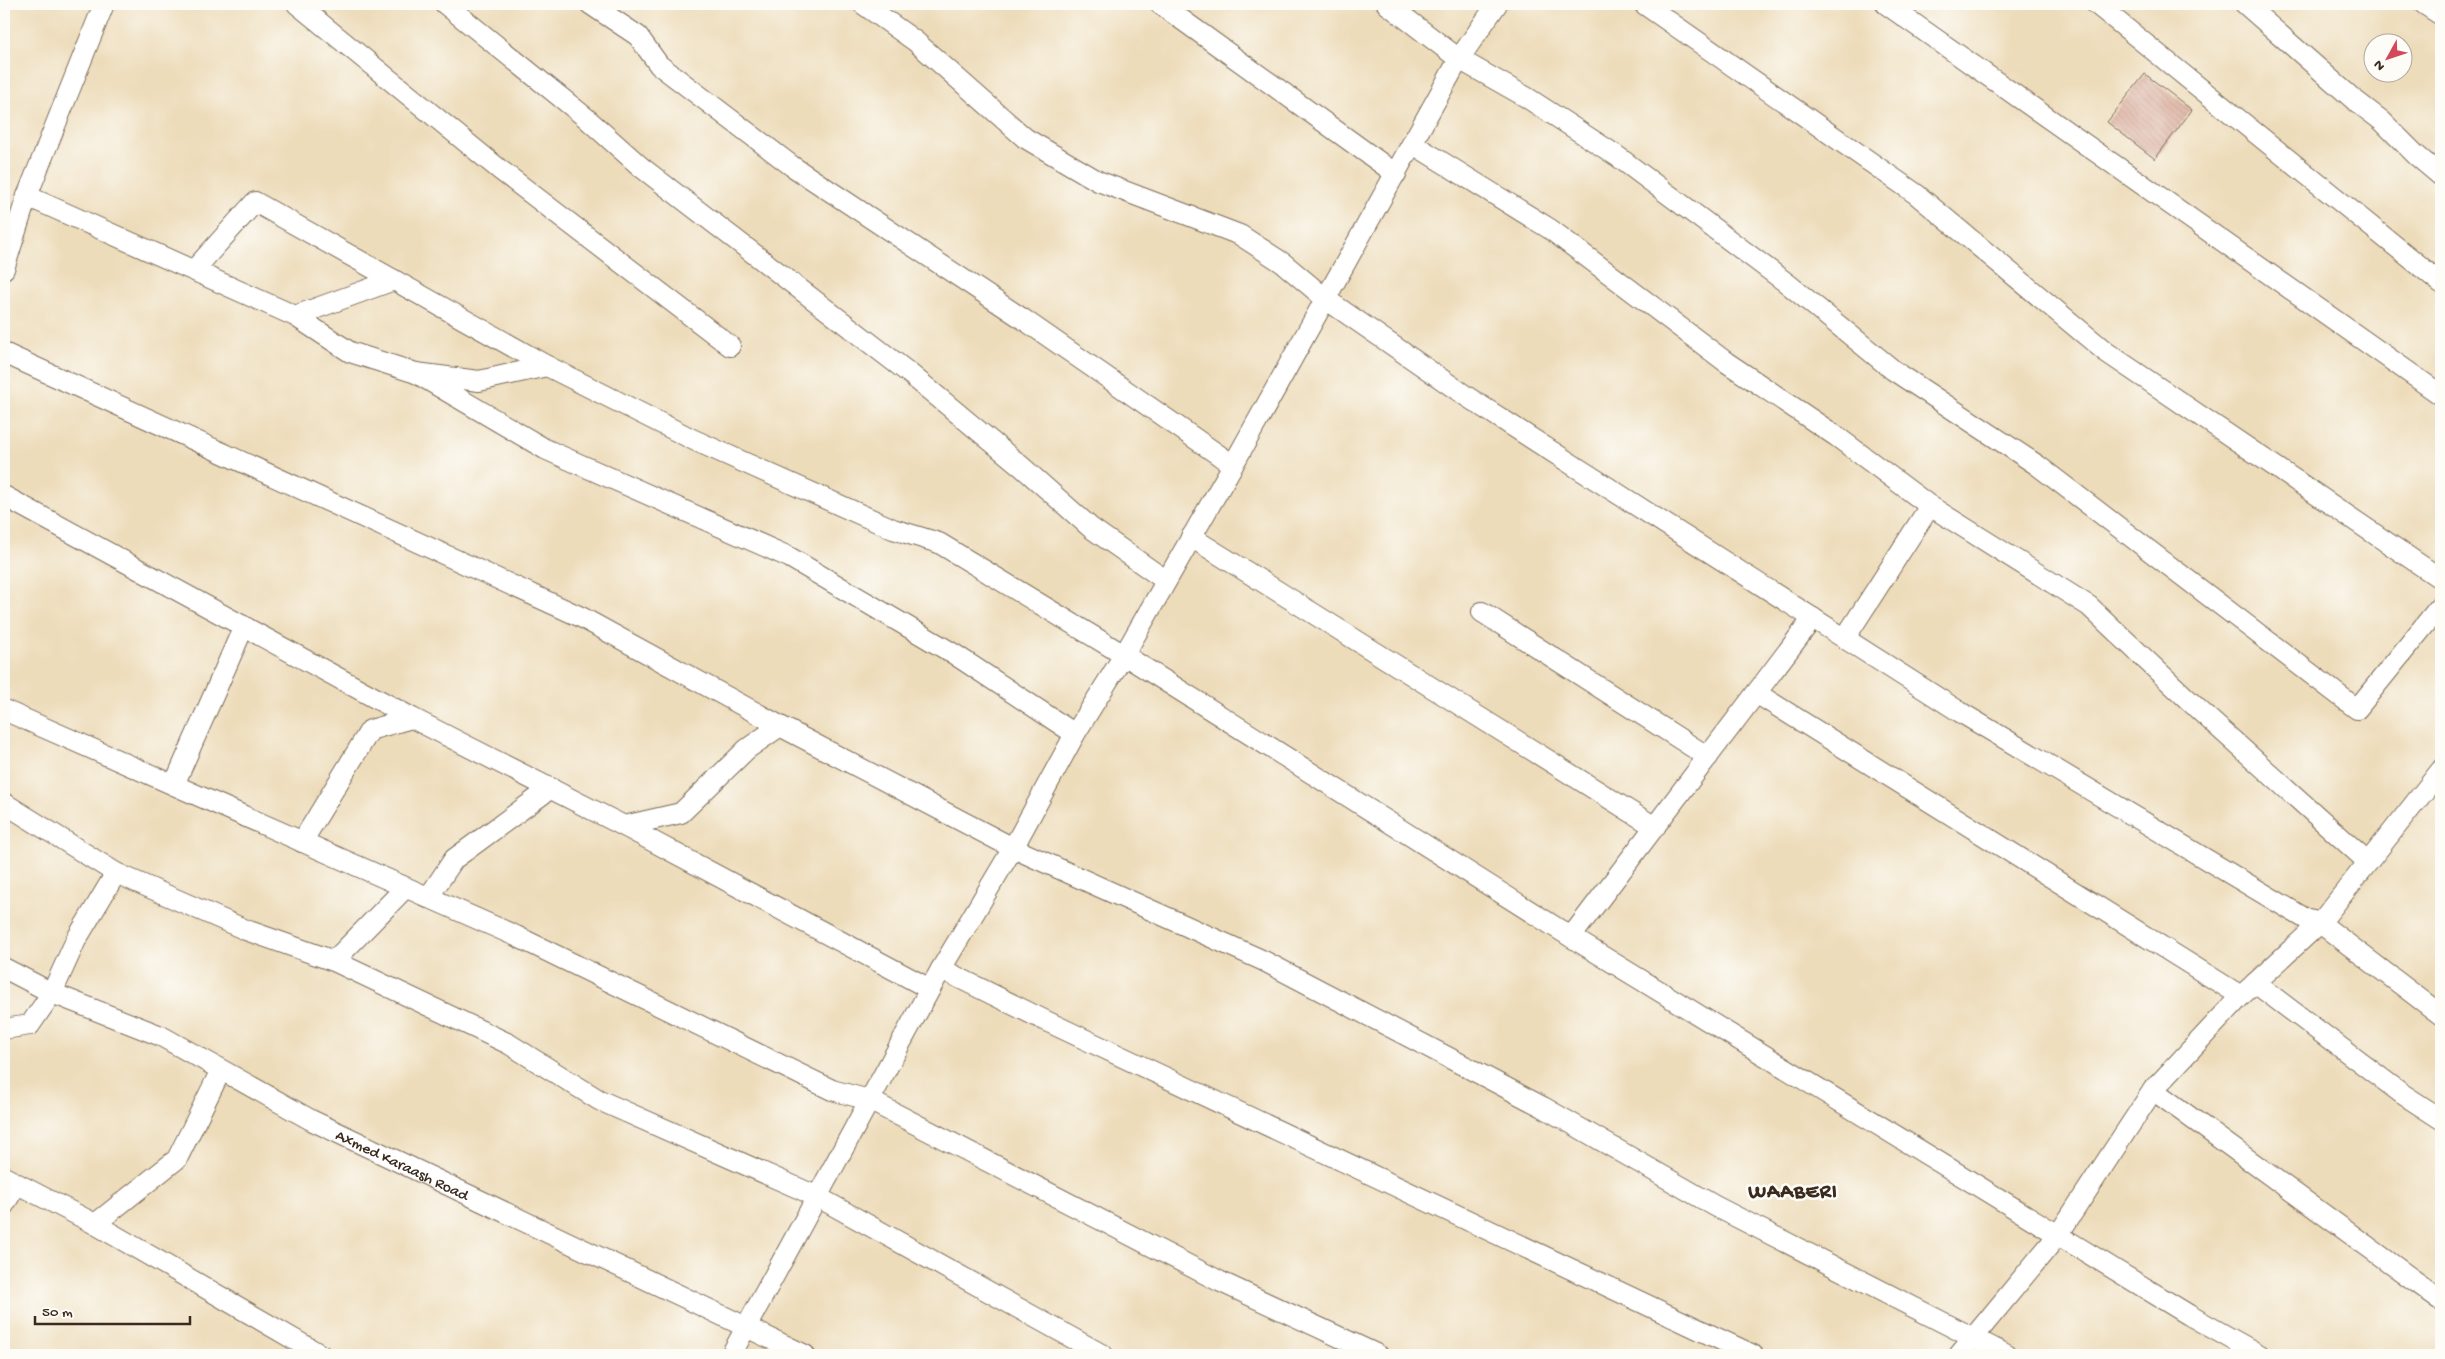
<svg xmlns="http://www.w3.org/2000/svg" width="2445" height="1359" font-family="'Gochi Hand',sans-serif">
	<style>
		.building { fill: url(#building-back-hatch) }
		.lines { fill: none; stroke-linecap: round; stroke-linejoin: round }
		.street-casing { stroke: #796855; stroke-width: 22 }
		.street { stroke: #fff; stroke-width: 20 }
		.labels { text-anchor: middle; stroke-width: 5; stroke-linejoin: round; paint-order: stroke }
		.street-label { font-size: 16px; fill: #3b2a1e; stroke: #fdfcf7 }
		.district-label { font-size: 21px; font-weight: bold; letter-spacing: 1px; fill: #3b2a1e; stroke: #fdfcf7 }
	</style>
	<defs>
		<pattern id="building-back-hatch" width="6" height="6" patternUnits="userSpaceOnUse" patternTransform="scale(1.25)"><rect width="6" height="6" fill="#d7a390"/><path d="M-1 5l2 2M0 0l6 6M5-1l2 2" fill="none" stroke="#b08575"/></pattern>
	</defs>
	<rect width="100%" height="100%" fill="#fdfcf7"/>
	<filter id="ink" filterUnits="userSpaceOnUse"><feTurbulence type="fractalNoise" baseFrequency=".02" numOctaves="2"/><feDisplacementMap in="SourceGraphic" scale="10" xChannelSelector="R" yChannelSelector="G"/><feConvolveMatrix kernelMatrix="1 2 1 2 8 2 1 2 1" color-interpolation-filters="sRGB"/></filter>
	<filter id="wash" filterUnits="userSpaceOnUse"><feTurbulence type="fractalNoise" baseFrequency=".0096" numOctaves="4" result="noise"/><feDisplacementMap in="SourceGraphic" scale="20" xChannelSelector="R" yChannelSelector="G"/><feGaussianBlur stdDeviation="1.12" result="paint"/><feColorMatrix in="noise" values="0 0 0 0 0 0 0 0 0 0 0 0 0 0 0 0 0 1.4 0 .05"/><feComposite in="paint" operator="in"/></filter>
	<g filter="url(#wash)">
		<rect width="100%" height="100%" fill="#eddcba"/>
		<g id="blocks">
			<polygon class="building" points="2145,74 2192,110 2155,159 2107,122"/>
		</g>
	</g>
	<g filter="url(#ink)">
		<use href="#blocks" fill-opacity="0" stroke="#796855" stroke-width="1"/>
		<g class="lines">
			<defs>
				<g id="street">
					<polyline points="297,4 499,169 730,346"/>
					<polyline points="445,4 585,117 641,167 909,373 1021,466 1091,528 1165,580"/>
					<polyline points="590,4 638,36 659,65 792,166 1023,319 1233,465"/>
					<polyline points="863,4 915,41 1025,138 1098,181 1240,235 1283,263 1327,300 1466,396 1576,467 1960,712 2306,919 2320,923 2441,1015"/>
					<polyline points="1160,4 1396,174"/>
					<polyline points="1387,4 1459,59 1526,97 1617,156 1788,284 1893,370 2037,465 2357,709 2441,605"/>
					<polyline points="1644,4 1916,194 2106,352 2441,579"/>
					<polyline points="1886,4 2441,395"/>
					<polyline points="2096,4 2441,283"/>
					<polyline points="2245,4 2352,98 2382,121 2416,155 2441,176"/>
					<polyline points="2424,4 2441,15"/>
					<polyline points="1413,144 1550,229 1726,362 1836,436 1930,506"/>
					<polyline points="27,196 295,316 350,352 416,373 479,381 547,366"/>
					<polyline points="4,269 27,196 104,4"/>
					<polyline points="194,270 255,202 547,366 694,440 893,529 939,543 1124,655 1571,937 2189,1315 2260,1355"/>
					<polyline points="295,316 394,280"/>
					<polyline points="4,353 581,617 780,726 1013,848 1264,961 1543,1107 1715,1206 2007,1355"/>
					<polyline points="416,373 545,449 789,557 954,654 1075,734"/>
					<polyline points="4,496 412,718 624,826 930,989"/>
					<polyline points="1191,537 1655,827"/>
					<polyline points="1482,612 1708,757"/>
					<polyline points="1845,638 1930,506 2089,606 2199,710 2368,862"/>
					<polyline points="1756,693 2241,996"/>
					<polyline points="4,710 516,936 832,1090 869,1100 1219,1281 1378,1355"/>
					<polyline points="174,785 244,626"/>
					<polyline points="4,803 116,873 246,930 334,961 509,1044 599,1100 816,1196 1103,1355"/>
					<polyline points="624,826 681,813 747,749 780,726"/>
					<polyline points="302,842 370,730 412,718"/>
					<polyline points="428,898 454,859 551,788"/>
					<polyline points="1571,937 1813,618"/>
					<polyline points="334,961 405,888"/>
					<path id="s1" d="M 4,968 L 52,993 L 161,1036 L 311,1120 L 805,1355"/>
					<polyline points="941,969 1044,1020 1753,1355"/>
					<polyline points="2255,983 2401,1093 2441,1119"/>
					<polyline points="4,1029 30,1025 52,993 76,940 116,873"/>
					<polyline points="2153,1090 2441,1300"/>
					<polyline points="4,1177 95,1224 321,1355"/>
					<polyline points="4,1205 17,1184"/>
					<polyline points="95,1224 177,1159 221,1070"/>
					<polyline points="731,1355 941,969 1013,848 1075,734 1124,655 1233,465 1459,59 1497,4"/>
					<polyline points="1959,1355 2058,1235 2153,1090 2241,996 2320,923 2441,770"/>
				</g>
			</defs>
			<use href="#street" class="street-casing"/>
			<use href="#street" class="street"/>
		</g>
	</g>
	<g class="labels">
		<g class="street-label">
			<text dy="6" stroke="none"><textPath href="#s1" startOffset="445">Axmed Karaash Road</textPath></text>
		</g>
		<g class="district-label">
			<text x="1793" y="1197">WAABERI</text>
		</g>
	</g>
	<rect width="2445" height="1359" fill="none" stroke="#fdfcf7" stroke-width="20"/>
	<g transform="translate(2388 58) rotate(230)"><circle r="24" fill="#fdfcf7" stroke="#afa8a0"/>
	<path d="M0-4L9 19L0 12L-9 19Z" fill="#d1495b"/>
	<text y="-8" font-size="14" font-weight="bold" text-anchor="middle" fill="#3b2a1e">N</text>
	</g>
	<path d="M35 1316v8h155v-8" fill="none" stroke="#3b2a1e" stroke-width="2.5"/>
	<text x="42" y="1316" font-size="15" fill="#3b2a1e" stroke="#fdfcf7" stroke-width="4" paint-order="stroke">50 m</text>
</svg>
